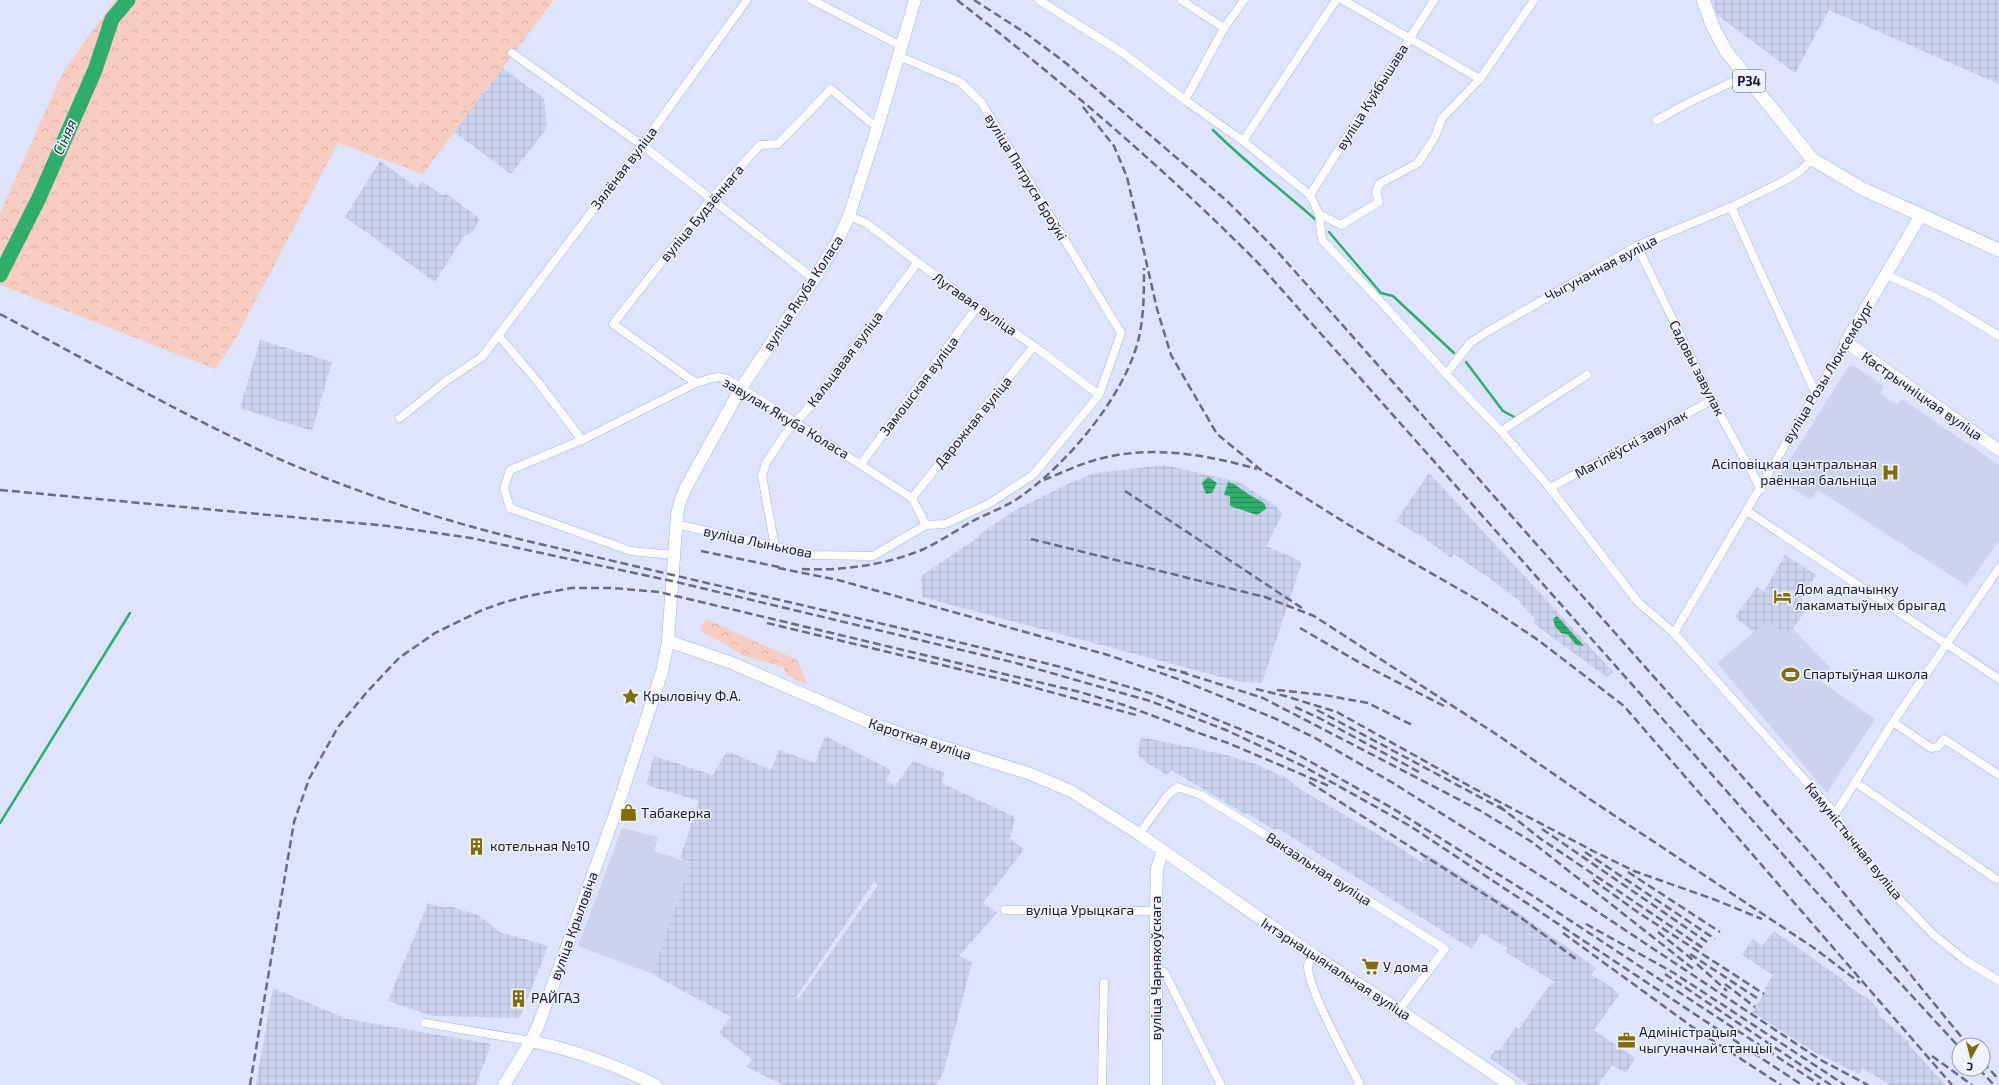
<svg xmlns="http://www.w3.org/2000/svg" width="1999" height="1085" font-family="'Exo 2',sans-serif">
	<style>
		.built { fill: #ccd3ef }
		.industrial { fill: url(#industrial-grid); fill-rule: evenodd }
		.forest { fill: url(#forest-crowns) }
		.water { fill: url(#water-rules) }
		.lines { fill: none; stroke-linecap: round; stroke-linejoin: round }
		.stream { stroke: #30ac6c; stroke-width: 2.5 }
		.river { stroke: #30ac6c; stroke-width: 15 }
		.street-casing { stroke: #a6b1ef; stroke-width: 9 }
		.secondary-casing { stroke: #a6b1ef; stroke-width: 13 }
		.primary-casing { stroke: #a6b1ef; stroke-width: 14 }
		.street { stroke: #fff; stroke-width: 8 }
		.secondary { stroke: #fff; stroke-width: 12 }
		.primary { stroke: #fff; stroke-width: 13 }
		.rail { stroke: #676b83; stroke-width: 2.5; stroke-dasharray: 8 4; stroke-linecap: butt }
		.labels { text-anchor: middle; stroke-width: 3; stroke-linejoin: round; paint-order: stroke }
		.shield { fill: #eff2ff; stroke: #575a6e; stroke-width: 1 }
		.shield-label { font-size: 13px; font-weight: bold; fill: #161930 }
		.street-label { font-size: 14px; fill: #161930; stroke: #eff2ff }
		.poi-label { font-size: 14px; fill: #161930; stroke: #eff2ff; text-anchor: start }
		.water-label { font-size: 15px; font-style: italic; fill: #0e3f25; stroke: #eff2ff }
	</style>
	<defs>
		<pattern id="industrial-grid" width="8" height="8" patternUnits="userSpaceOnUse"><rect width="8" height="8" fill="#ccd3ef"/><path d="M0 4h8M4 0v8" fill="none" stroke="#aeb5cd"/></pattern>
		<pattern id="forest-crowns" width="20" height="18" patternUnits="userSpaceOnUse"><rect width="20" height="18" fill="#f8cdc1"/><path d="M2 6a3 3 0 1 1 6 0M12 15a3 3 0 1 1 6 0" fill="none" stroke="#d4afa6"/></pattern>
		<pattern id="water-rules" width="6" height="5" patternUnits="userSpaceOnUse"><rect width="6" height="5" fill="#30ac6c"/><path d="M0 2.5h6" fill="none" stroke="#288b59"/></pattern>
	</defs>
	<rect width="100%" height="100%" fill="#dee4fe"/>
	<g class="built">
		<polygon points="1853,365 1884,386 1880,394 1897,404 1902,399 1999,465 1999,541 1967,586 1818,490 1810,499 1777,480 1848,367"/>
		<polygon points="1767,621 1785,634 1791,627 1831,668 1822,682 1875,719 1827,793 1717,663"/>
		<polygon points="622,828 658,837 654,851 691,863 652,974 578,946"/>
	</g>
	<g class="industrial">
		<polygon points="1712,0 1999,0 1999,84 1829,10 1795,73 1717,15"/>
		<polygon points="493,61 544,98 547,128 511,174 447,127"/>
		<polygon points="380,161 417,188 422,181 443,196 446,193 480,219 472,233 464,236 435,282 345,217"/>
		<polygon points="260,340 332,362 312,431 240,408"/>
		<polygon points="1164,465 1239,482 1277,507 1282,514 1266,546 1299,560 1301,565 1262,683 1240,682 922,597 921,576 979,537 980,534 1017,509 1074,481 1096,473"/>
		<polygon points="1429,473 1613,672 1607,677 1534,624 1535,619 1517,599 1489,578 1454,554 1451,558 1419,534 1418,535 1396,521"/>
		<polygon points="1785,555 1816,575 1802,596 1805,611 1793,629 1791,628 1785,634 1767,621 1754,632 1735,617 1757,587 1764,592"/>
		<path d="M 825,736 L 891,770 L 886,780 L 895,786 L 913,761 L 945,773 L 942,781 L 944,784 L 1015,817 L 1010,839 L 1024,849 L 983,903 L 997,913 L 959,956 L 972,962 L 944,1071 L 936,1085 L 783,1085 L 747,1067 L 752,1059 L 719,1033 L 731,1017 L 652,974 L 691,863 L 680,858 L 699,801 L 646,785 L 654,756 L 713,775 L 727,751 L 771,770 L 779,750 L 815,763 ZM 874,882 L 878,885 L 800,997 L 795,999 Z"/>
		<polygon points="1141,737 1227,755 1258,765 1288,779 1298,788 1396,845 1421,862 1427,854 1512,908 1596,968 1591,975 1609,985 1618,993 1619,995 1594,1030 1635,1058 1626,1073 1612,1065 1598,1085 1529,1085 1490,1058 1495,1050 1500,1050 1516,1027 1519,1029 1551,983 1553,985 1555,982 1505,952 1508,948 1481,933 1472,949 1277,828 1275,830 1247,813 1245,814 1171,770 1167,775 1147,763 1138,755"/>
		<polygon points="428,903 445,908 449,906 478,915 500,932 548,946 520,1018 433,1016 388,1001"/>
		<polygon points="1774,931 1842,979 1848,986 1871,1001 1879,1011 1880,1016 1909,1042 1908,1044 1945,1085 1890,1085 1862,1068 1859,1074 1816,1053 1752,1012 1766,990 1764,989 1773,975 1742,955 1753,939 1762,946"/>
		<polygon points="273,988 347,1019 491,1044 476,1085 256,1085"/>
	</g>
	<g class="forest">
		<polygon points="115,0 554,0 423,174 338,143 234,342 215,369 0,285 0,213 63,72"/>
		<polygon points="706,619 797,660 808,685 787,675 783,667 744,656 700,630"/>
	</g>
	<g class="water">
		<polygon points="1208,477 1217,483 1212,493 1206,494 1202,483"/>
		<path d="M 1228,482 C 1236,484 1239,488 1245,492 C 1251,496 1258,499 1265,504 L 1266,509 L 1257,515 L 1230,506 L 1230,496 L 1224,495 Z"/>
		<polygon points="1557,616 1584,646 1576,645 1568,635 1561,633 1555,626 1553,619"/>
	</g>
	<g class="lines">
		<g class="stream">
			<path d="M 1213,130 C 1245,162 1282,190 1316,220"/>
			<polyline points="1329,232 1381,293 1393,296 1454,353"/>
			<polyline points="1466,362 1503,411 1516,418"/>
			<polyline points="0,823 130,613"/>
		</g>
		<polyline class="river" points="0,275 39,198 95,70 112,19 128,0"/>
		<defs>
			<g id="street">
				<polyline points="812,0 901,46"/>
				<polyline points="1039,0 1123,53 1185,100 1243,141 1310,195 1319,214 1322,240 1383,304 1446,374 1501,431 1550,488 1638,602 1674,633 1835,814 1853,843 1892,892 1935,936 1965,960 1999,981"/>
				<polyline points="1181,0 1224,28"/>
				<polyline points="1343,0 1480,79"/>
				<polyline points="512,53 642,145 814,279"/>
				<polyline points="1185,100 1224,28 1244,0"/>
				<polyline points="1657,120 1690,102 1745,76"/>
				<polyline points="1243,141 1336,0"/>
				<polyline points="1310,195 1434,0"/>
				<polyline points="1731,207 1815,392"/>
				<polyline points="1319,214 1341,225 1379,202 1376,192 1379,184 1418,163 1435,137 1442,118 1480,79 1534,0"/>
				<polyline points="849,216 866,223 977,307 1034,346 1099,395"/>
				<polyline points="1637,246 1712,400 1761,489"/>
				<polyline points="1887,275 1933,296 1999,336"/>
				<polyline points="498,335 538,382 582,440"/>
				<polyline points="1446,374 1470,343 1487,332 1637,246 1731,207 1784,181 1800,171 1812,159"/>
				<polyline points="696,383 613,324 711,199 760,145 778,144 831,89 870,122 878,126"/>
				<polyline points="400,418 446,381 482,357 642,145 747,0"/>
				<polyline points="1501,431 1587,375"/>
				<polyline points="861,464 977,307"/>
				<polyline points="1550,488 1712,400"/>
				<polyline points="912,498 1034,346"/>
				<polyline points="1747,511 1999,679"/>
				<polyline points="676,524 812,555 873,556 926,525 945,524 990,503 1033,475 1099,395 1121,333 981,102 960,82 908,60 898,57"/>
				<polyline points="775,547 762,476 766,463 785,434 813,403 917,263"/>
				<polyline points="674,555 631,551 510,508 504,488 510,470 582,440 696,383 712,378 719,377 728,379 912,498 926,525"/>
				<polyline points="1674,633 1846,342"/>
				<polyline points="1893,722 1931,748 1938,747 1944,739 1999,775"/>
				<polyline points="1855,782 1996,879"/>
				<polyline points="1835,814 1893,722 1999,568"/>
				<polyline points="1139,834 1167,796 1177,787 1201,795 1248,824 1445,949 1399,1010"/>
				<polyline points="1005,910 1156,911"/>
				<path d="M 1313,955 C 1311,958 1308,962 1308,966 C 1307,987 1349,1063 1360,1085"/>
				<polyline points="1155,970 1164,972 1167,977 1221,1085"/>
				<polyline points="425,1023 531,1041"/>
				<polyline points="1102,1085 1104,983"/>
			</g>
			<g id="secondary">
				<polyline points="1921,215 1846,342 1999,450"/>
				<polyline points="668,641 732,663 875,725 911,737 1028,773 1071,791 1139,834 1313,955 1399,1010 1510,1085"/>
				<path d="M 531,1041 C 574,1050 616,1065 656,1085"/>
				<polyline points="504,1085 531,1041 538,1026 616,811 662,672 668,641 677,515 680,502 686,487 741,388 814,279 837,242 849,216 878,126 915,0"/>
				<polyline points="1156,1085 1156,911 1157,868 1163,851"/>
			</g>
			<polyline id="primary" points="1703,0 1713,27 1726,51 1812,159 1863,189 1999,250"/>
		</defs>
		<use href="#street" class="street-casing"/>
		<use href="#secondary" class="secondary-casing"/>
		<use href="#primary" class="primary-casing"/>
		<use href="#street" class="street"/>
		<use href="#secondary" class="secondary"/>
		<use href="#primary" class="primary"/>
		<g class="rail">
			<path d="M 957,0 C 1063,82 1165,169 1259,264 L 1809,884 L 1959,1047"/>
			<polyline points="974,0 1027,34 1067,64 1227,201 1276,250 1825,870 1968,1045"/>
			<polyline points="1083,107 1114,146 1127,177 1157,309 1171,355 1217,434 1261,470 1365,535 1483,603 1538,640 1624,706 1952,1085"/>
			<path d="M 0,314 C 92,363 184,416 279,459 C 358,493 440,520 523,540 L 900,628 L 1061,667 L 1153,694 L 1265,739 L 1302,757 L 1392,808 L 1533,896 L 1820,1085"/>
			<path d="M 1044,480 C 1059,474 1075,466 1092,461 C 1146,444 1205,454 1257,469"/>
			<polyline points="0,490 388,526 471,538 672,581 1016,663 1150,701 1226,730 1301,765 1410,826 1802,1085"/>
			<polyline points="1125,491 1302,608"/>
			<polyline points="1031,539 1265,597 1314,616 1499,736 1594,802 1814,948 1860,983"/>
			<polyline points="701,551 784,568"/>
			<polyline points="778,568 838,580 1108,655 1181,680 1274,718 1317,739 1393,783 1589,906 1819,1059 1868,1085"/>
			<path d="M 802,569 C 842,571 886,565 924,549 C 940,541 956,531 971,522 C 986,514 1003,508 1017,499 C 1066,466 1126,395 1139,337 C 1144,315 1144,291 1144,268"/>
			<polyline points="767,623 1017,683 1136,715"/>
			<polyline points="1300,628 1362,664 1444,706"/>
			<polyline points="1157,666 1187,673"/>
			<polyline points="1181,672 1263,698 1479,810 1532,842 1696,971"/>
			<polyline points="1256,689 1285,696 1337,712 1473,788 1595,852 1634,871 1713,899 1762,919"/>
			<polyline points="1277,690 1324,695 1368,703 1412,725"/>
			<polyline points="1295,707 1319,718 1419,772"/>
			<polyline points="1317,710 1504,810"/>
			<polyline points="1187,729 1228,743 1329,786"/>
			<polyline points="1309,782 1520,917 1576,959"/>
			<polyline points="1499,806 1541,839 1706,950"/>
			<polyline points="1542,829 1710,944"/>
			<polyline points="1585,852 1715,939"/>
			<polyline points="1628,872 1720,932"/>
			<polyline points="1593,880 1639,913 1764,994"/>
			<polyline points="1586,924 1674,973 1845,1085"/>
			<polyline points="1658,932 1693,960"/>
			<polyline points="1563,933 1698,1031 1781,1085"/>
			<polyline points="1690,954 1760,1000"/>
			<polyline points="1697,964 1727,991"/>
			<polyline points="1665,974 1831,1085"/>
			<polyline points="1725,984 1755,1007"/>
			<polyline points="1932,1056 1972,1085"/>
			<polyline points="1983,1062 1999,1080"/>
			<polyline points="1979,1069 1994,1085"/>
			<polyline points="250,1085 294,822 309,779 338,727 367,692 399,658 435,633 482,610 505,602 528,596 571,588 613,588 659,592 1080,692 1124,705 1191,730"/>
		</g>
	</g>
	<defs>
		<symbol id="hospital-bare" viewBox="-9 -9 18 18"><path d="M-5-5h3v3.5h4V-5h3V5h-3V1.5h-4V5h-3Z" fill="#816d08" stroke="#eff2ff" stroke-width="2.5" paint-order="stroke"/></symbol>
		<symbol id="hotel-bare" viewBox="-9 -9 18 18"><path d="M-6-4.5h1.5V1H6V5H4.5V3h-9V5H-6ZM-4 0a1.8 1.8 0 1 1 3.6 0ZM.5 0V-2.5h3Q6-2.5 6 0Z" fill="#816d08" stroke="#eff2ff" stroke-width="2.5" paint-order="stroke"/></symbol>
		<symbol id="stadium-bare" viewBox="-9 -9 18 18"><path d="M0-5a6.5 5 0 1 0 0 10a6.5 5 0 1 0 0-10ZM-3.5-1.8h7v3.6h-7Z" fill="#816d08" stroke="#eff2ff" stroke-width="2.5" paint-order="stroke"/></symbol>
		<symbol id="sight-bare" viewBox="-9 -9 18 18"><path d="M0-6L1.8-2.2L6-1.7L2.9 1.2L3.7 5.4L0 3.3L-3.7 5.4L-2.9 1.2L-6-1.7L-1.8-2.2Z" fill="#816d08" stroke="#eff2ff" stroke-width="2.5" paint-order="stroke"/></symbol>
		<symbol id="shop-bare" viewBox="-9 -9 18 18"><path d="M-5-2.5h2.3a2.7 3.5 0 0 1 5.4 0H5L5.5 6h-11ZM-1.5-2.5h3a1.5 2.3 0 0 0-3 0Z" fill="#816d08" stroke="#eff2ff" stroke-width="2.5" paint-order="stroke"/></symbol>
		<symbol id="building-bare" viewBox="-9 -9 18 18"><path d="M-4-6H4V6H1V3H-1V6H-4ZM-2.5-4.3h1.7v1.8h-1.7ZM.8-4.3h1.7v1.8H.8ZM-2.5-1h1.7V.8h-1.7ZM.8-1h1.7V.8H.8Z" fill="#816d08" stroke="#eff2ff" stroke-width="2.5" paint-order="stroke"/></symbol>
		<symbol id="supermarket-bare" viewBox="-9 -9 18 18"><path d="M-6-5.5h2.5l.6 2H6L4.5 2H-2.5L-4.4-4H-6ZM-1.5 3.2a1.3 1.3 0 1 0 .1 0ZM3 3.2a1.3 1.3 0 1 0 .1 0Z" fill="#816d08" stroke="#eff2ff" stroke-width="2.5" paint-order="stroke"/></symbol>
		<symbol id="office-bare" viewBox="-9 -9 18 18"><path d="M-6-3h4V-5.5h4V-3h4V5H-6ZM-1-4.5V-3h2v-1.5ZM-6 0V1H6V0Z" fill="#816d08" stroke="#eff2ff" stroke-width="2.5" paint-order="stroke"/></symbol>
	</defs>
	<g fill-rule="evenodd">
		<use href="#hospital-bare" x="1878" y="460" width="25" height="25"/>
		<use href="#hotel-bare" x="1770" y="584" width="25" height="25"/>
		<use href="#stadium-bare" x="1778" y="662" width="25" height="25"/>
		<use href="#sight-bare" x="618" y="684" width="25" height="25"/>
		<use href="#shop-bare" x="616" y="800" width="25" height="25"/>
		<use href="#building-bare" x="464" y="834" width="25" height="25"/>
		<use href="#supermarket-bare" x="1358" y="954" width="25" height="25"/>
		<use href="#building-bare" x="506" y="986" width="25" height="25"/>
		<use href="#office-bare" x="1614" y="1028" width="25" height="25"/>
	</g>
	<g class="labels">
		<rect class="shield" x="1733" y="70" width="32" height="22" rx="3"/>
		<g class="shield-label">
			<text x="1749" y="86">Р34</text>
		</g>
		<g class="street-label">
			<text transform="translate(1372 97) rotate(-58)" y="5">вуліца Куйбышава</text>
			<text transform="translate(624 168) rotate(-53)" y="5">Зялёная вуліца</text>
			<text transform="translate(1026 177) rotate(59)" y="5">вуліца Пятруся Броўкі</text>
			<text transform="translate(702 213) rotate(-50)" y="5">вуліца Будзённага</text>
			<text transform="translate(1601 268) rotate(-28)" y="5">Чыгуначная вуліца</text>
			<text transform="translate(803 293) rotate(-57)" y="5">вуліца Якуба Коласа</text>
			<text transform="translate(975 304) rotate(35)" y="5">Лугавая вуліца</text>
			<text transform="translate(845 359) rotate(-53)" y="5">Кальцавая вуліца</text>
			<text transform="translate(1697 368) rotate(63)" y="5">Садовы завулак</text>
			<text transform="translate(1828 372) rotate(-59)" y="5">вуліца Розы Люксембург</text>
			<text transform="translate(919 386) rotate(-53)" y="5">Замошская вуліца</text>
			<text transform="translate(1922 396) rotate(35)" y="5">Кастрычніцкая вуліца</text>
			<text transform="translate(786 418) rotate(31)" y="5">завулак Якуба Коласа</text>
			<text transform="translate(973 422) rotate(-51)" y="5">Дарожная вуліца</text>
			<text transform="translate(1631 444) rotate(-29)" y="5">Магілёўскі завулак</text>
			<text transform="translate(758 542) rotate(12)" y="5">вуліца Лынькова</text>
			<text transform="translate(920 739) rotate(18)" y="5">Кароткая вуліца</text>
			<text transform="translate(1854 841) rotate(51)" y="5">Камуністычная вуліца</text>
			<text transform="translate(1319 869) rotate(33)" y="5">Вакзальная вуліца</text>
			<text x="1080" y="915">вуліца Урыцкага</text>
			<text transform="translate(574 926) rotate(-70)" y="5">вуліца Крыловіча</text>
			<text transform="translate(1156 968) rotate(-90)" y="5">вуліца Чарняхоўскага</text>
			<text transform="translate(1336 969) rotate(33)" y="5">Інтэрнацыянальная вуліца</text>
		</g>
		<g class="poi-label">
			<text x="1877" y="469" text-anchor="end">Асіповіцкая цэнтральная<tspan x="1877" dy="16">раённая бальніца</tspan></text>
			<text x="1795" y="594">Дом адпачынку<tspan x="1795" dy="16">лакаматыўных брыгад</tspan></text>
			<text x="1803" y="679">Спартыўная школа</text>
			<text x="643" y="701">Крыловічу Ф.А.</text>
			<text x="641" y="818">Табакерка</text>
			<text x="490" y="851">котельная №10</text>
			<text x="1383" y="972">У дома</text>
			<text x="531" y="1003">РАЙГАЗ</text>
			<text x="1639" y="1037">Адміністрацыя<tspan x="1639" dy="16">чыгуначнай станцыі</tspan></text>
		</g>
		<g class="water-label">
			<text transform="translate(65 137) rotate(-66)" y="5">Сіняя</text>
		</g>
	</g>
	<g transform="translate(1971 1057) rotate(187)"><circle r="19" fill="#eff2ff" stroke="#989bac"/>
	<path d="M0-3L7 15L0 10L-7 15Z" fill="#816d08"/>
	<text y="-6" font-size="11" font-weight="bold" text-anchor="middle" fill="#161930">С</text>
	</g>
</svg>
